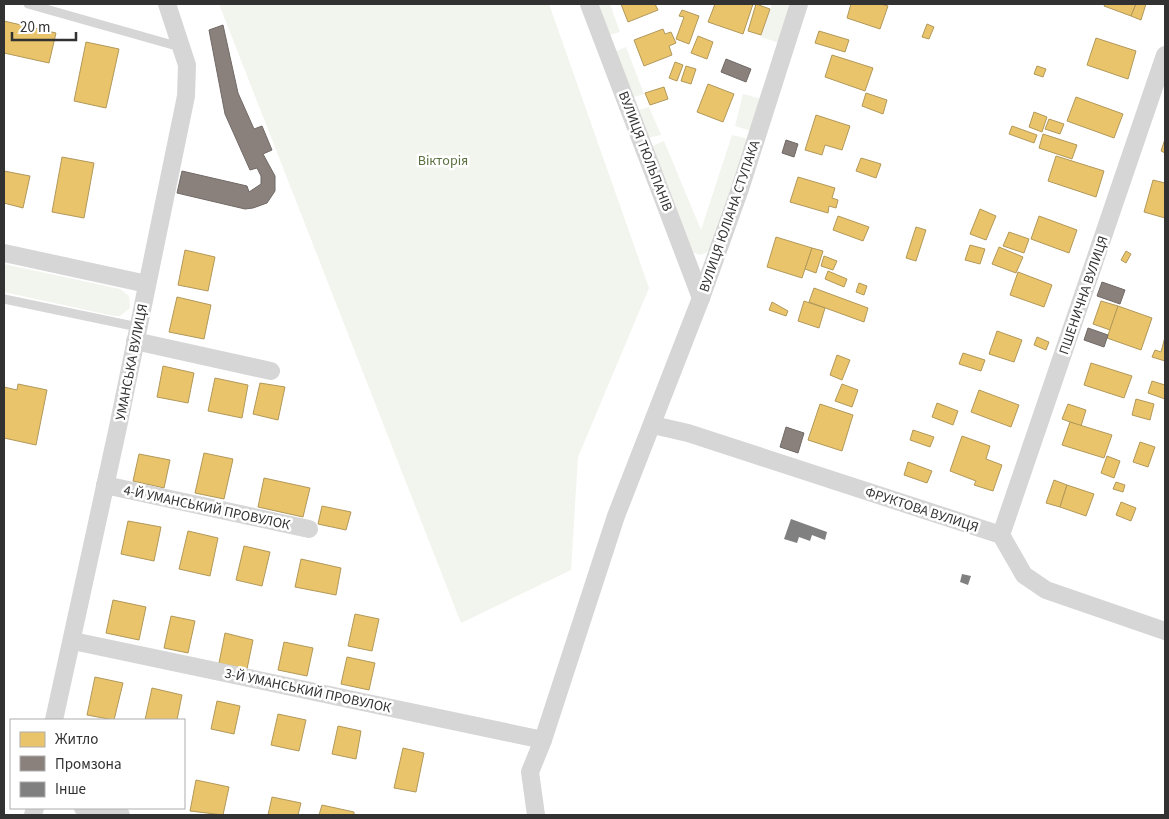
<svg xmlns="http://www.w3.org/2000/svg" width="1169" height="819" font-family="'Source Sans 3',sans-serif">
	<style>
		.green { fill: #f2f5ed }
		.homes { fill: #e9c46a; stroke: #b29859 }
		.industry { fill: #8a817c; stroke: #706966 }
		.building { fill: #808080 }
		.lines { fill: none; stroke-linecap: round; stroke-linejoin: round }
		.lane { stroke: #d6d6d6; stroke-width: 9 }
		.street { stroke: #d6d6d6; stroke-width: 18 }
		.labels { text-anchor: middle; stroke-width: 5; stroke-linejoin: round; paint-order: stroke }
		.street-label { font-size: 14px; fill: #323232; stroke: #fff }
		.park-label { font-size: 14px; fill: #5a703e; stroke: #fff }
	</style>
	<rect width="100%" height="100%" fill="#fff"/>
	<g class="green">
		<polygon points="219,4 549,4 649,288 578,457 571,570 461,623"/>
		<polygon points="593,4 610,4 620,32 606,36"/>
		<polygon points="772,4 793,4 779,43 761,37"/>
		<polygon points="626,47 644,94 631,98 612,53"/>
		<polygon points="743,94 762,99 751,131 735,126"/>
		<polygon points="649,107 661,135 647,138 636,111"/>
		<polygon points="732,135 748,139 711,247 706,253 699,255 693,252 650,147 664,141 701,230"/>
		<polygon points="4,264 120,289 129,296 130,308 120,316 114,316 4,292"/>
	</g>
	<g class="homes">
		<polygon points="621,4 655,4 658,10 628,22"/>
		<polygon points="715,4 753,4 743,34 708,22"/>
		<polygon points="756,4 770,9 761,35 748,31"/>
		<polygon points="851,4 881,4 888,6 880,29 847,18"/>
		<polygon points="1105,4 1136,4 1131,16 1104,6"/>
		<polygon points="1136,4 1146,4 1141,20 1131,16"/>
		<polygon points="682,10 699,16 689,44 676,39 684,17 679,16"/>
		<polygon points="4,21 56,33 49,63 4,53"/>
		<polygon points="927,24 934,27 929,39 922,37"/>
		<polygon points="663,29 665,34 671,32 676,43 669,46 672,55 644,66 634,40"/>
		<polygon points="819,31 849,40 845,52 815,43"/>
		<polygon points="698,36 713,42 707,59 691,53"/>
		<polygon points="1096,38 1136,51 1128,79 1087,65"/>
		<polygon points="86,42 119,49 106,108 74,101"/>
		<polygon points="832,55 873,68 865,91 825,77"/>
		<polygon points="675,62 683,65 677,81 669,78"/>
		<polygon points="686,66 696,69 691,84 681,81"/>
		<polygon points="1037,66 1046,69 1043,77 1034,74"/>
		<polygon points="708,84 734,94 723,122 697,112"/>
		<polygon points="664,87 668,99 650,105 645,93"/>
		<polygon points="866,93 887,100 883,114 862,106"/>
		<polygon points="1076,97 1123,114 1114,138 1067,121"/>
		<polygon points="1034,112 1047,117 1042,132 1029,127"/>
		<polygon points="816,115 850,126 842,150 825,145 822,155 805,150"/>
		<polygon points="1049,119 1064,124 1060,134 1045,129"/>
		<polygon points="1012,126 1037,135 1034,143 1009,134"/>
		<polygon points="1043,134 1077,145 1072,159 1039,148"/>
		<polygon points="1165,139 1165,153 1161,151"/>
		<polygon points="1056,156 1104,171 1096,197 1048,181"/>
		<polygon points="62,157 94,163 84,218 52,212"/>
		<polygon points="861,158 881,164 876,178 856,171"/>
		<polygon points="4,171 30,176 23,208 4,203"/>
		<polygon points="798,177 835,188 832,198 838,200 836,208 829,206 828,213 790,202"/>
		<polygon points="1153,180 1165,183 1165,218 1144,212"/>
		<polygon points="980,209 996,216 986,240 970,234"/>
		<polygon points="838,216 869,227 863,241 833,230"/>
		<polygon points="1039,216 1077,230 1069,253 1031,239"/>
		<polygon points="916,227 926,230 916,261 906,258"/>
		<polygon points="1009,232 1029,239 1024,253 1003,246"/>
		<polygon points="776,237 812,248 802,278 767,267"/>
		<polygon points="970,245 985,249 980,264 965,260"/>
		<polygon points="999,247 1023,257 1016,273 992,264"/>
		<polygon points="812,248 823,251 816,273 805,269"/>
		<polygon points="185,250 215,257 208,291 178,285"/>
		<polygon points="1126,251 1131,254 1126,263 1121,260"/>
		<polygon points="824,256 837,261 833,270 821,266"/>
		<polygon points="828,271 847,279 844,287 825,279"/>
		<polygon points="1018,272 1052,285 1044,307 1010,295"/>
		<polygon points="859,283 867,286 864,295 856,292"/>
		<polygon points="814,288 868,308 864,322 809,302"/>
		<polygon points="177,297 211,305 204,339 169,332"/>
		<polygon points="804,301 825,308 819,328 798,321"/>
		<polygon points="1101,301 1118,306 1110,330 1093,324"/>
		<polygon points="772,302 788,311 786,316 769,310"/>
		<polygon points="1118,306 1152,318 1141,350 1107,338"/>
		<polygon points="997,331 1022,340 1014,362 989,354"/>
		<polygon points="1037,337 1049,342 1046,350 1034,345"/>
		<polygon points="1165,337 1165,361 1152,357 1155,350 1161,352"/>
		<polygon points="963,353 985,360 981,371 959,364"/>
		<polygon points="837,355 850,360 842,380 830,375"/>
		<polygon points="1091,363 1132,376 1124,398 1084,385"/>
		<polygon points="163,366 194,373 188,403 157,397"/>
		<polygon points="215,378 248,385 242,418 208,411"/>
		<polygon points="1152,381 1165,385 1165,399 1148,393"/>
		<polygon points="260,383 285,387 278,420 253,414"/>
		<polygon points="18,384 47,390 36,445 4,438 4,387 17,390"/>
		<polygon points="842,384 858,390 852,407 835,401"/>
		<polygon points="979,390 1019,405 1011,427 971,412"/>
		<polygon points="1136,399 1154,404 1150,420 1132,415"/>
		<polygon points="937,403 958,411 953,425 932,417"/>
		<polygon points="820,404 853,415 842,451 808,440"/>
		<polygon points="1068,404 1086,410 1081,426 1062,419"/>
		<polygon points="1070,422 1112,435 1104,458 1062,445"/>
		<polygon points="913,430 934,437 930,447 910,440"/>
		<polygon points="962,436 990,446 986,459 1002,465 993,491 974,485 976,481 950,471"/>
		<polygon points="1140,442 1155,447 1148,467 1133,462"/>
		<polygon points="204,453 233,459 224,499 195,493"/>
		<polygon points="139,454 170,460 164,488 133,481"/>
		<polygon points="1107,456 1120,461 1114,478 1101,473"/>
		<polygon points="908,462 932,471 927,483 904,475"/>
		<polygon points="264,478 310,488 303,517 258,507"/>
		<polygon points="1054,480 1067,485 1060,507 1046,503"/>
		<polygon points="1116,482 1125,485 1123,492 1113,489"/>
		<polygon points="1067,485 1094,494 1086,516 1060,507"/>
		<polygon points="1121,502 1136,508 1131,521 1116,515"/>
		<polygon points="322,506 351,512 346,530 318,524"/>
		<polygon points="128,521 161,527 154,561 121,554"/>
		<polygon points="188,531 218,538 210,576 179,569"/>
		<polygon points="244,546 270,552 262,586 236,580"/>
		<polygon points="301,559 341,568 336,595 295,587"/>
		<polygon points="113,600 146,607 139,640 106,633"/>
		<polygon points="355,614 379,619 372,651 348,646"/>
		<polygon points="171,616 195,621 188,653 164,648"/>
		<polygon points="225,633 253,640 247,669 219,663"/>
		<polygon points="284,642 313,648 307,676 278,670"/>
		<polygon points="347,657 375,663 369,690 341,684"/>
		<polygon points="95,677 123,683 114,720 87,715"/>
		<polygon points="152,688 182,695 177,720 145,720"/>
		<polygon points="217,701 240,706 234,734 211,729"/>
		<polygon points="278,714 306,720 299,751 271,745"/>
		<polygon points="338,726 361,731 356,759 332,754"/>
		<polygon points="403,748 424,753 416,792 394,788"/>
		<polygon points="196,780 229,787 223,815 190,811"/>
		<polygon points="272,797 301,803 298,815 268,815"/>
		<polygon points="322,805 354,812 354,815 319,815"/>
	</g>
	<g class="industry">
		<polygon points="223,25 238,93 254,129 262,126 272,150 263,154 275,176 275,191 267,203 253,208 245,209 177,193 182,171 247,186 249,192 261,184 261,176 257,168 250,170 225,114 209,30"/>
		<polygon points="726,59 751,69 746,82 721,72"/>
		<polygon points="786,140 798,144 794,157 782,153"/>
		<polygon points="1102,282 1125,290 1120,304 1097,296"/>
		<polygon points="1088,328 1108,335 1104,347 1084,340"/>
		<polygon points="786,427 804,433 798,453 780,447"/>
	</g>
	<g class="building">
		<polygon points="791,519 827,532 825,540 812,535 810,541 799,537 797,543 784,539"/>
		<polygon points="962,574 971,576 968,585 960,582"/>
	</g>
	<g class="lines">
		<g class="lane">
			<polyline points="28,4 180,47"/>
			<polyline points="4,299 138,327"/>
		</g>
		<g class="street">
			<polyline points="589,4 701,298"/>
			<polyline points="4,253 147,284"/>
			<polyline points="135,341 271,371"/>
			<polyline points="653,425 688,433 1001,535 1024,575 1046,590 1165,631"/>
			<polyline points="105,485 309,529"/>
			<polyline points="1001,535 1165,55"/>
			<polyline points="73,641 543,740"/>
			<polyline points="54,720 118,427 186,96 187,65 167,4"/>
			<polyline points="83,808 121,815"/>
			<polyline points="33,815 35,808"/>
			<polyline points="536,815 530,772 543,740 616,516 701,298 740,189 799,4"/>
		</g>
	</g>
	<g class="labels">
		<g class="street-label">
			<text transform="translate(646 151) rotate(69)" y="5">ВУЛИЦЯ ТЮЛЬПАНІВ</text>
			<text transform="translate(729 216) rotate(-71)" y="5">ВУЛИЦЯ ЮЛІАНА СТУПАКА</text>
			<text transform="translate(1083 295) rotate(-71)" y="5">ПШЕНИЧНА ВУЛИЦЯ</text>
			<text transform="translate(131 362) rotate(-79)" y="5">УМАНСЬКА ВУЛИЦЯ</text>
			<text transform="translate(207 507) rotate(12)" y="5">4-Й УМАНСЬКИЙ ПРОВУЛОК</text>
			<text transform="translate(922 509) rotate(18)" y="5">ФРУКТОВА ВУЛИЦЯ</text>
			<text transform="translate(308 690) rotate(12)" y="5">3-Й УМАНСЬКИЙ ПРОВУЛОК</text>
		</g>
		<g class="park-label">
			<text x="443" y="165">Вікторія</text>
		</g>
	</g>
	<rect width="1169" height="819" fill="none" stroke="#323232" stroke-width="10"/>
	<rect x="10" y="719" width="175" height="90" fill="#ffffff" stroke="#adadad"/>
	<rect x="20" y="732" width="25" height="15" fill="#e9c46a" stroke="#adadad"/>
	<text x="55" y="744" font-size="15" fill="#323232">Житло</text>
	<rect x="20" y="756" width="25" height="15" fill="#8a817c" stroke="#adadad"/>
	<text x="55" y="769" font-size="15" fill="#323232">Промзона</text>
	<rect x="20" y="782" width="25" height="15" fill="#808080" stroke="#adadad"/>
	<text x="55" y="794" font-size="15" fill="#323232">Інше</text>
	<path d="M12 32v8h64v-8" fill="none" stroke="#323232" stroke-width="2.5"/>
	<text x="20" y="32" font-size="15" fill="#323232" stroke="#ffffff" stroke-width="4" paint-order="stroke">20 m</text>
</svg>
